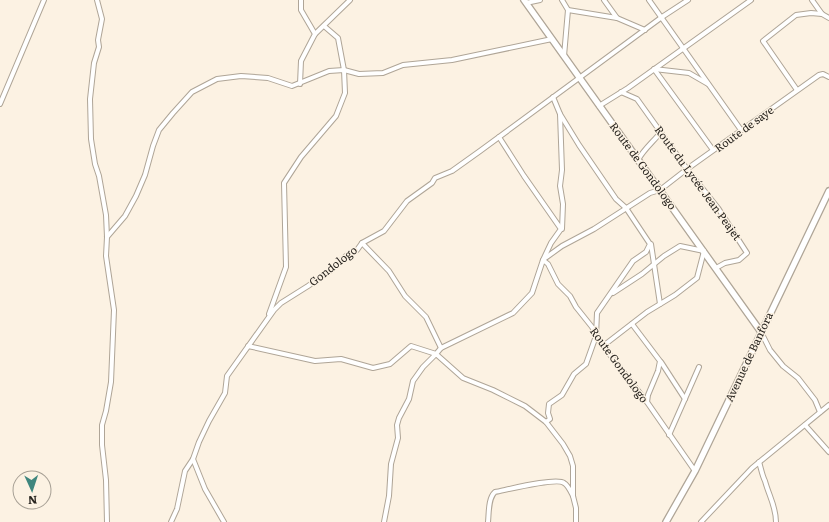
<svg xmlns="http://www.w3.org/2000/svg" width="829" height="522" font-family="Literata,serif">
	<style>
		.lines { fill: none; stroke-linecap: round; stroke-linejoin: round }
		.street-casing { stroke: #afa597; stroke-width: 6 }
		.secondary-casing { stroke: #afa597; stroke-width: 8 }
		.street { stroke: #fff; stroke-width: 4 }
		.secondary { stroke: #fff; stroke-width: 5.5 }
		.labels { text-anchor: middle; stroke-width: 3; stroke-linejoin: round; paint-order: stroke }
		.street-label { font-size: 11px; fill: #28241f; stroke: #fcf2e3 }
	</style>
	<rect width="100%" height="100%" fill="#fcf2e3"/>
	<g class="lines">
		<defs>
			<g id="street">
				<polyline points="97,0 102,19 98,40 99,47 94,63 90,99 91,139 95,164 99,176 106,215 107,237 106,256 114,310 111,382 106,411 102,425 102,445 106,480 107,522"/>
				<polyline points="562,0 568,10 564,56"/>
				<polyline points="604,0 617,18 645,30"/>
				<polyline points="649,0 741,130"/>
				<polyline points="812,0 822,14 829,18"/>
				<polyline points="526,3 540,0"/>
				<polyline points="568,10 617,18"/>
				<polyline points="315,34 350,0"/>
				<polyline points="654,69 713,150"/>
				<polyline points="654,69 689,73 708,84"/>
				<polyline points="300,84 301,61 315,34 301,10 301,0"/>
				<polyline points="797,90 763,41 796,15 811,13 822,14"/>
				<polyline points="621,92 637,99 687,169 718,208 747,253 739,260 725,263 716,268"/>
				<polyline points="0,104 44,0"/>
				<polyline points="599,106 628,88 751,0"/>
				<polyline points="560,114 562,170 560,186 563,204 562,229"/>
				<path d="M 638,160 C 643,150 654,141 661,132"/>
				<polyline points="107,237 125,216 136,196 145,175 153,146 159,130 173,113 192,92 217,79 241,76 268,78 292,86 329,71 344,70 359,74 383,73 403,65 452,60 552,39"/>
				<polyline points="362,243 389,271 405,296 426,317 441,348"/>
				<polyline points="651,244 660,304"/>
				<polyline points="544,259 562,246 594,229 650,193 660,190 687,169 819,75 823,74 829,77"/>
				<polyline points="543,260 548,264 558,284 570,296 576,307 592,327 603,346 647,402 695,471"/>
				<polyline points="269,314 286,267 284,183 301,157 336,116 345,93 344,70 338,38 324,26"/>
				<polyline points="632,324 660,361 658,371 648,395 647,402"/>
				<polyline points="761,332 770,350 783,366 798,378 815,400 820,412"/>
				<polyline points="248,346 315,361 341,359 373,368 390,364 411,346 436,354 441,348 513,313 532,293 543,260 551,243 561,229 524,176 499,137"/>
				<polyline points="603,346 647,312 675,295 697,278 704,251 680,246 664,256 642,274 613,293"/>
				<polyline points="661,362 685,399"/>
				<polyline points="546,422 550,419 548,413 549,404 562,395 574,374 586,364 596,336 597,313 633,261 646,252 650,244 626,208 616,199 579,145 560,114 553,97"/>
				<polyline points="805,425 829,452"/>
				<polyline points="669,435 699,367"/>
				<polyline points="193,459 205,489 224,522"/>
				<path d="M 759,462 C 761,468 762,475 765,481 C 769,496 776,506 776,522"/>
				<polyline points="171,522 177,509 185,471 193,459 199,442 209,421 225,393 227,376 274,310 281,303 308,286 330,271 346,256 357,250 362,243 384,231 407,201 432,183 435,178 452,171 480,151 662,17 688,0"/>
				<polyline points="384,522 389,496 391,464 398,438 397,425 399,418 409,399 413,381 423,367 436,354 463,378 493,390 525,406 546,422 563,444 570,456 573,466 573,496 576,508 576,522"/>
				<path d="M 488,522 C 489,513 488,498 495,492 C 506,490 557,477 564,483 C 568,485 571,492 573,496"/>
				<polyline points="701,522 752,468 829,405"/>
			</g>
			<g id="secondary">
				<polyline points="524,0 761,332"/>
				<polyline points="666,522 695,471 829,191"/>
			</g>
		</defs>
		<use href="#street" class="street-casing"/>
		<use href="#secondary" class="secondary-casing"/>
		<use href="#street" class="street"/>
		<use href="#secondary" class="secondary"/>
	</g>
	<g class="labels">
		<g class="street-label">
			<text transform="translate(744 129) rotate(-36)" y="4">Route de saye</text>
			<text transform="translate(643 166) rotate(54)" y="4">Route de Gondologo</text>
			<text transform="translate(698 183) rotate(54)" y="4">Route du Lycée Jean Peajet</text>
			<text transform="translate(333 266) rotate(-38)" y="4">Gondologo</text>
			<text transform="translate(749 357) rotate(-65)" y="4">Avenue de Banfora</text>
			<text transform="translate(619 365) rotate(54)" y="4">Route Gondologo</text>
		</g>
	</g>
	<g transform="translate(32 490) rotate(177)"><circle r="19" fill="#fcf2e3" stroke="#a7a095"/>
	<path d="M0-3L7 15L0 10L-7 15Z" fill="#3f867e"/>
	<text y="-6" font-size="11" font-weight="bold" text-anchor="middle" fill="#28241f">N</text>
	</g>
</svg>
